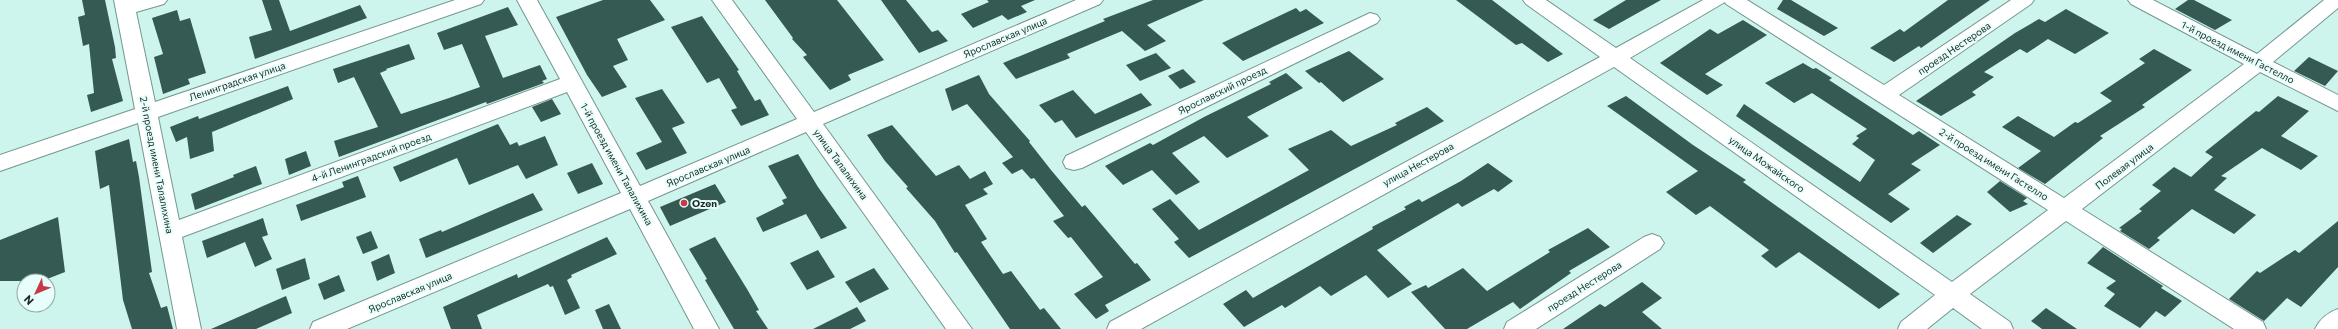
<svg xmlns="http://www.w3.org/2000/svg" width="2338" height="329" font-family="Commissioner,sans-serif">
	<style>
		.building { fill: #355953 }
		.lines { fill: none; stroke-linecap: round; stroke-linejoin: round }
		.minor-casing { stroke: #729790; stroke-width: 2 }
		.minor { fill: #fff; fill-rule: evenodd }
		.poi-dot { fill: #c83847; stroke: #e7fefa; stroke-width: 1.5 }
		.labels { text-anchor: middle; stroke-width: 4; stroke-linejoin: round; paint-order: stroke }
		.street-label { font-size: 10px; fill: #182825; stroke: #e7fefa }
		.poi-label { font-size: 10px; font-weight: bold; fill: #182825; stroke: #e7fefa; text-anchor: start }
	</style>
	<rect width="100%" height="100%" fill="#cdf5ed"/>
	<g class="building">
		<polygon points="82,0 105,0 115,47 116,58 112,59 123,101 91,112 87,95 94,93 89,44 83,46 78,17 85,15"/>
		<polygon points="262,0 279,0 290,31 360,5 367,18 255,59 249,37 272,30"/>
		<polygon points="603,0 650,0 665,20 617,39 628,60 613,66 627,87 602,97 587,75 556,17"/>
		<polygon points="765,0 837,0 884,60 848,75 851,80 830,90 803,57 807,55 792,39 793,38"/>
		<polygon points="881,0 906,0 932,32 938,30 948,41 919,53"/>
		<polygon points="987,0 1035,0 1021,6 1027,12 1008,20 1002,15 973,28 961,14 989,2"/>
		<polygon points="1153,0 1204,0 1147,25 1166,41 1145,51 1122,31 1067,54 1070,58 1016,79 1003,63 1105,21 1103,19"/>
		<polygon points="1456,0 1492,0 1563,54 1548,62 1522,43 1516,45"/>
		<polygon points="1626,0 1661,0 1609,29 1593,20"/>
		<polygon points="1783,0 1791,0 1838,28 1824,36 1777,9"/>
		<polygon points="1948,0 1990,0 1921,48 1919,46 1894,62 1870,48 1900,29 1904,32"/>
		<polygon points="2188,0 2194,0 2232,20 2215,30 2175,9"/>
		<polygon points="508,7 518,25 485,36 503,78 540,65 547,79 542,81 544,83 487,104 486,102 339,157 334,141 378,127 354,77 338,83 333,69 409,44 415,59 386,69 387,70 380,73 401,114 449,98 480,87 462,44 444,50 437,33"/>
		<polygon points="1296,8 1300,12 1306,9 1324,23 1243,61 1222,43"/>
		<polygon points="2066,9 2109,33 2075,54 2048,39 2027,53 2020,49 1984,72 1994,77 1972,92 1976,95 1941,116 1916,101 2015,33 2039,19 2045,22"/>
		<polygon points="177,10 180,21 190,18 206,73 188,79 190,84 163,94 154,57 163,54 152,18"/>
		<polygon points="702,16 739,70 737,71 755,101 760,99 769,115 741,126 731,110 737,108 719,78 707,83 671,27"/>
		<polygon points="1743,20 1767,35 1705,74 1723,85 1707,95 1660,63 1710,29 1718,34"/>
		<polygon points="2154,49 2192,70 2142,105 2145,107 2100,136 2103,138 2045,184 2018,168 2041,151 2002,127 2018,116 2054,137 2075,122 2078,123 2112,101 2100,93 2145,63 2139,59"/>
		<polygon points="1349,51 1384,79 1343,102 1321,82 1319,83 1305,71"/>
		<polygon points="1156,53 1171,68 1140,81 1126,65"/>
		<polygon points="2309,57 2338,71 2325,86 2294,71"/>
		<polygon points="1803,63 1813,69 1816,68 1832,78 1829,80 1913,135 1919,131 1940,145 1911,164 1921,170 1888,194 1910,209 1891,223 1736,116 1744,104 1860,182 1875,160 1852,144 1859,138 1856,136 1867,129 1812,93 1794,103 1765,83"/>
		<polygon points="1183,69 1196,82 1180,89 1168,76"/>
		<polygon points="1286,73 1303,88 1247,117 1269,136 1227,158 1204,136 1172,153 1200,182 1176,195 1152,170 1123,185 1105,166 1150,143 1153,145 1204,117 1271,84 1269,82"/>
		<polygon points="979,75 989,94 1030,141 1029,142 1051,170 1082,207 1085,205 1135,264 1137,263 1151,280 1105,305 1109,311 1096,319 1074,294 1103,277 1071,237 1068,238 1053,221 1064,216 1034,178 1031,179 1022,169 1012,174 1002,163 1013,157 967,104 952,111 945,89"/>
		<polygon points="288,86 293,99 212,132 214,151 190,159 187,137 176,142 170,127 198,116 199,119"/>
		<polygon points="662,89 685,123 672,128 687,153 646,170 636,153 662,142 635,98"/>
		<polygon points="1073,90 1095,114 1141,93 1152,105 1076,138 1062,120 1055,123 1039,105"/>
		<polygon points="1626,96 1693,145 1746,180 1743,182 1900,294 1879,309 1799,252 1776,268 1761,256 1769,250 1710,206 1696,215 1666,192 1698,171 1607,106"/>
		<polygon points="2278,96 2309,111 2281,136 2318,156 2301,170 2262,148 2221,176 2227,178 2214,190 2256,215 2234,234 2192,209 2157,238 2160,240 2149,249 2120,231 2122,229 2119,228 2142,211 2139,209 2161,191 2152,185 2174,167 2191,177 2213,157 2205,152 2256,111 2259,112"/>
		<polygon points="552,99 561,114 541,122 532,107"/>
		<polygon points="1427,107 1444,121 1189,258 1174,242 1179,239 1152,209 1170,199 1199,230 1309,170 1288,149 1331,130 1351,146 1397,125 1395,123"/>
		<polygon points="498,124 510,145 517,142 519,146 545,136 558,165 526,179 518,165 469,185 457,158 400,182 393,167"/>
		<polygon points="892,125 936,176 959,165 970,179 985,171 993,184 983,189 988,194 965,205 987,239 981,242 1003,274 1011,271 1040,310 1044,308 1061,329 1010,329 957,252 955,253 935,221 906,188 908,187 885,161 867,135"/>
		<polygon points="129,139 133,162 136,161 139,177 152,272 149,273 161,308 167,306 173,329 132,329 123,300 109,185 100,189 95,151"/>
		<polygon points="306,151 311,166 289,175 285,159"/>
		<polygon points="798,154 818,187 847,228 821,239 806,214 763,232 756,218 784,204 782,200 787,198 768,166"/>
		<polygon points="592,163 603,184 578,194 567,173"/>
		<polygon points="1488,163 1513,181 1498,192 1494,189 1462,207 1458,203 1377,250 1412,284 1388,298 1366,275 1331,296 1320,286 1285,308 1282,305 1244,327 1223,304 1246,290 1253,298 1373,229 1372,227 1406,209 1404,207 1419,199 1422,202 1461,181"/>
		<polygon points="256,166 262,184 195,210 191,194 234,177 233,175"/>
		<polygon points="358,176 366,197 301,221 296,205 344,187 342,182"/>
		<polygon points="2000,181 2027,198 2023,201 2028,204 2010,212 1987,192"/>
		<polygon points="715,184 726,202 670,226 660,207"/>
		<polygon points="533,193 543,210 426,258 419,239 441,230 442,232"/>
		<polygon points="1957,215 1972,224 1933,253 1920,243"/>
		<polygon points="58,217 65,272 42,281 0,281 0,240"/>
		<polygon points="263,218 268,235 262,237 272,259 255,267 245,242 207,258 202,241"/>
		<polygon points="2338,221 2338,267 2301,307 2287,298 2264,321 2229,299 2257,271 2260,273 2295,250 2299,253"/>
		<polygon points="1588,228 1610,247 1569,271 1571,273 1520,309 1513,302 1467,329 1445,329 1411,292 1426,285 1428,288 1463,268 1487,291 1550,252 1548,250"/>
		<polygon points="371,231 378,248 363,254 356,237"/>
		<polygon points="607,237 617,254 571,275 572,277 567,280 580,308 565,315 553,286 550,287 548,284 477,315 482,329 451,329 443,307 517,274 518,278"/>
		<polygon points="715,237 747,289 759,310 756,311 768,329 734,329 705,280 707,279 689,249"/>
		<polygon points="2103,247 2163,286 2161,288 2182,301 2165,317 2156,311 2140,328 2104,306 2115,294 2106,288 2116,281 2087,263"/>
		<polygon points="818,250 835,277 807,290 790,263"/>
		<polygon points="389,254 395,273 377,281 371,262"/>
		<polygon points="305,258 310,279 282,290 276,269"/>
		<polygon points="874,268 889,289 860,303 845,282"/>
		<polygon points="339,275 345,291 324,300 318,284"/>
		<polygon points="1642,282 1662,298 1642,312 1662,329 1563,329 1600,304 1605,307"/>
		<polygon points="286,296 292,313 256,329 211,329"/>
		<polygon points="609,304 621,329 603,329 595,310"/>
		<polygon points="857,307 866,321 850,329 813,329"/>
		<polygon points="2046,308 2077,329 2042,329 2031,321"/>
	</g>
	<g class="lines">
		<defs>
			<g id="minor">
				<polygon points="114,0 167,0 164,4 136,12 155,102 455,0 484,0 481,4 158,117 179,220 560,79 517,0 537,0 640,186 797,119 712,0 732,0 814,112 1076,0 1103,0 1100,4 823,124 972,329 946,329 806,132 648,201 719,329 694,329 630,209 347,329 310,329 313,322 621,193 567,92 182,237 201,329 177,329 138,123 0,171 0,155 135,109"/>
				<path d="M 1523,0 L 1546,0 L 1616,48 L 1703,0 L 1747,0 L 1884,85 L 2011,0 L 2034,0 L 2031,4 L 1899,95 L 2064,198 L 2244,64 L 2131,4 L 2128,0 L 2153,0 L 2257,54 L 2324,0 L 2338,0 L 2338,8 L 2273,62 L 2338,95 L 2338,111 L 2260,72 L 2082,209 L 2263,322 L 2266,329 L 2234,329 L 2066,221 L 1970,294 L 2010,322 L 2013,329 L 1982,329 L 1953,308 L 1927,329 L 1898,329 L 1901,322 L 1935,295 L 1614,67 L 1141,329 L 1107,329 L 1110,322 L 1600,57 L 1526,4 ZM 1725,2 L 1726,4 L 2048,210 L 1952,282 L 1630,58 Z"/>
				<polygon points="1370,13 1377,15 1380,19 1377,23 1082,168 1074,170 1066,168 1063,162 1066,156"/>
				<polygon points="1652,234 1660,237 1664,243 1660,249 1536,329 1504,329 1507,322 1644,237"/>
				<path d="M 2338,309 L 2338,329 L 2315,329 C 2320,319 2327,313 2338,309 Z"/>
			</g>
		</defs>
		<use href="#minor" class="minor-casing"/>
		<use href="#minor" class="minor"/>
	</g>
	<circle class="poi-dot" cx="684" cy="203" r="4"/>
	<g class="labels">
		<g class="street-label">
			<text transform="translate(1005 37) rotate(-23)" y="4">Ярославская улица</text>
			<text transform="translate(1954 48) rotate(-34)" y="4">проезд Нестерова</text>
			<text transform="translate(2238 52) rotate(27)" y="4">1-й проезд имени Гастелло</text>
			<text transform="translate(237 81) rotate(-19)" y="4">Ленинградская улица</text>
			<text transform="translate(1222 90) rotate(-26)" y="4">Ярославский проезд</text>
			<text transform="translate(371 157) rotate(-20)" y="4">4-й Ленинградский проезд</text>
			<text transform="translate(617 164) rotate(61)" y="4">1-й проезд имени Талалихина</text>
			<text transform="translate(841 164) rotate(54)" y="4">улица Талалихина</text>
			<text transform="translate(1418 164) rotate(-29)" y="4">улица Нестерова</text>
			<text transform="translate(1767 164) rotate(35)" y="4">улица Можайского</text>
			<text transform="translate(1994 164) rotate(32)" y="4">2-й проезд имени Гастелло</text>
			<text transform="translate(157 165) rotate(79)" y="4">2-й проезд имени Талалихина</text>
			<text transform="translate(708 166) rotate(-23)" y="4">Ярославская улица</text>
			<text transform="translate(2124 166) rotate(-37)" y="4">Полевая улица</text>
			<text transform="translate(1584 286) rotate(-32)" y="4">проезд Нестерова</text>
			<text transform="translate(410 292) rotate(-23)" y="4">Ярославская улица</text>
		</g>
		<g class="poi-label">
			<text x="692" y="207">Ozon</text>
		</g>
	</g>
	<g transform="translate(36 293) rotate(226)"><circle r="19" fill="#e7fefa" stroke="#94a8a5"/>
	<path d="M0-3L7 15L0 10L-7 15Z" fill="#c83847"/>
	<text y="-6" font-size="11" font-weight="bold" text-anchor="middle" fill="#182825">N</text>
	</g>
</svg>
